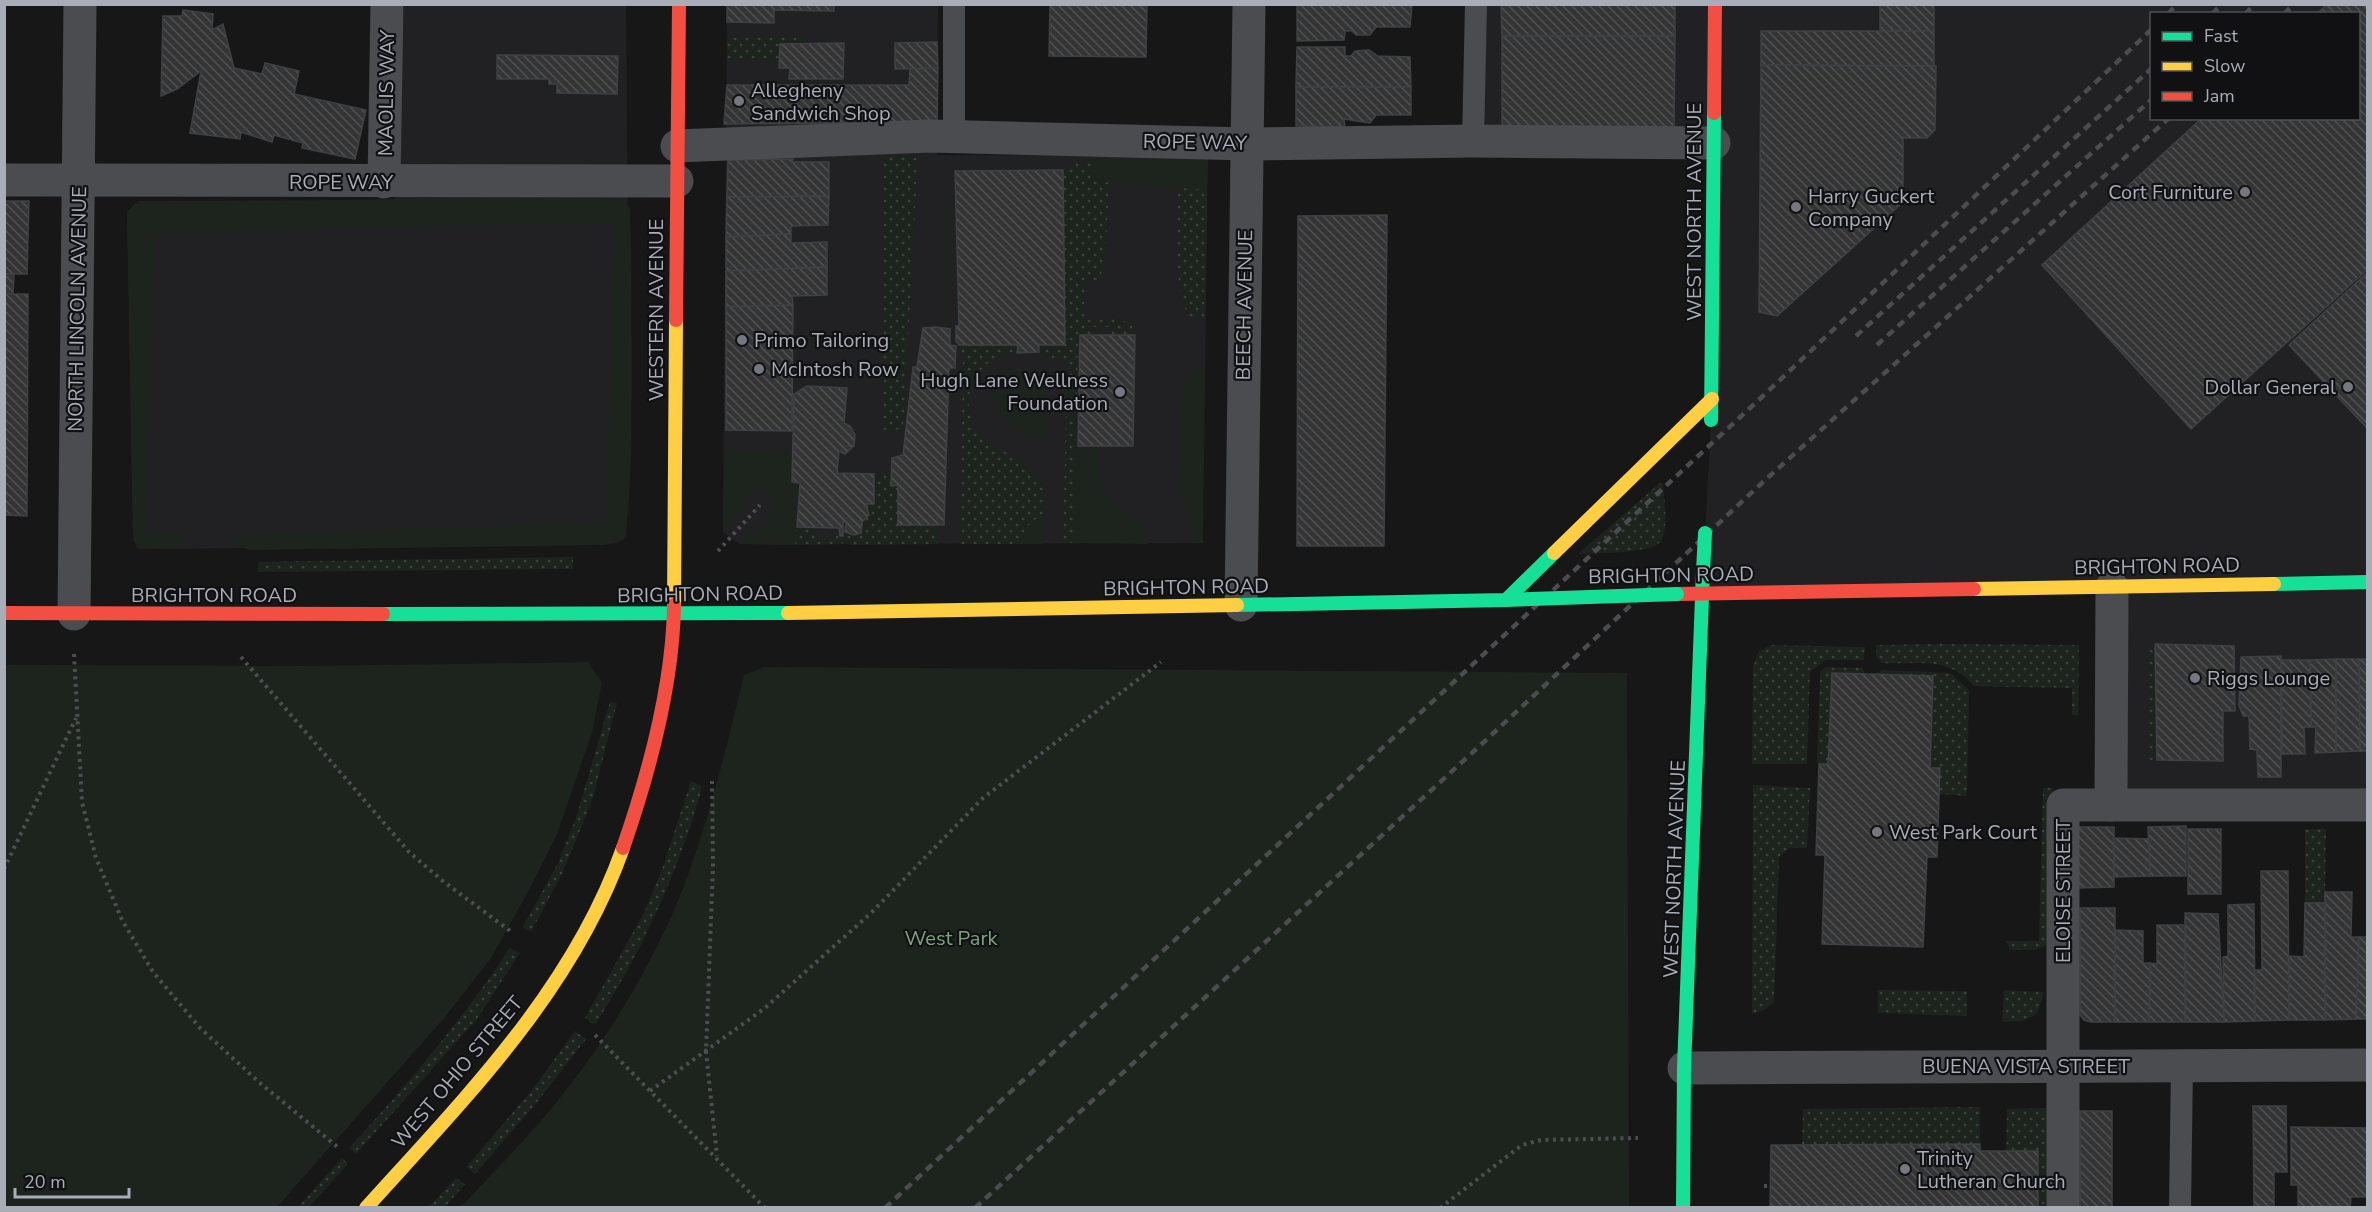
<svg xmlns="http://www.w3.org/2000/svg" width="2372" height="1212" font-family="'Nunito Sans',sans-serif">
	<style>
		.built { fill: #212123; fill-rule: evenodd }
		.grass { fill: url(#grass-dots) }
		.green { fill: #1d241e }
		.building { fill: url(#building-back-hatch); stroke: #3f4043; stroke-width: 1.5 }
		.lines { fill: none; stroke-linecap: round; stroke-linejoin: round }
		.path { stroke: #4d4e52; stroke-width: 4; stroke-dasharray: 3 4.5; stroke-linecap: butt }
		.lane { stroke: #4b4c50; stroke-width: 22 }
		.street { stroke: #4b4c50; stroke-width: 33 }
		.fast { stroke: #16e098; stroke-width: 14 }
		.slow { stroke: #ffcf43; stroke-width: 14 }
		.jam { stroke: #f24e42; stroke-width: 14 }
		.rail { stroke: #4b4c4f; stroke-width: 4.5; stroke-dasharray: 8 6; stroke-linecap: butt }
		.fast-bridge { stroke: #16e098; stroke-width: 14 }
		.poi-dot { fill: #757880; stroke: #111113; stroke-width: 2 }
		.labels { text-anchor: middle; stroke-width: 4.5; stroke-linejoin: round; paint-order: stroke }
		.poi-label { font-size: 20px; fill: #a8adb8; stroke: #111113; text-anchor: start }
		.street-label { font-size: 20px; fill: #a8adb8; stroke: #111113 }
		.park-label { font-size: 20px; fill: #7fa381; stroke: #111113 }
	</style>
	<defs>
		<pattern id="grass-dots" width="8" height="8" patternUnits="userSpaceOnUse" patternTransform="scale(1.5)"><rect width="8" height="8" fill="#1d241e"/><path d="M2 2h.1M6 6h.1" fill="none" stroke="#3b413d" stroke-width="1.8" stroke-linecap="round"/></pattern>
		<pattern id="building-back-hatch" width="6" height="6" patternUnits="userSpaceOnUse" patternTransform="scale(1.5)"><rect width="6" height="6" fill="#353536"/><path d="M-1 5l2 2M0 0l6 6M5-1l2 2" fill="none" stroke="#4f5051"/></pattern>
	</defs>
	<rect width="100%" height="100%" fill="#171717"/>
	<g class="built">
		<polygon points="404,5 626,5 630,459 626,536 618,543 602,545 141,549 137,547 133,539 127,212 139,201 395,200"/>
		<polygon points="727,5 938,5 937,155 1208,156 1203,543 739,544 723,532"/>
		<path d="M 1476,5 L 2367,5 L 2367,805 L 2111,805 L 2112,588 L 1702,593 L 1712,399 L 1714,144 L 1473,141 ZM 2152,14 L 2358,14 L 2358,118 L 2152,118 Z"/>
	</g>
	<g class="grass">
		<polygon points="806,36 805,44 780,44 780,62 727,59 727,38"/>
		<polygon points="918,155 903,429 883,430 884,156"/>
		<polygon points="1092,160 1097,178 1109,183 1105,266 1098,279 1084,284 1085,320 1120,319 1132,325 1135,335 1112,335 1111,327 1093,327 1092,335 1078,336 1073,543 1063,543 1067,370 1066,360 1045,357 1045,346 1065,345 1063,170 1071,162"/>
		<path d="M 1172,185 L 1207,190 L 1204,319 L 1190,316 C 1172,297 1178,220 1178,192 Z"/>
		<path d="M 959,345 L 1018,345 L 1017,353 C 979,352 955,399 977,430 C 994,452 1028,458 1042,482 C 1049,493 1045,507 1044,519 L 1036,519 L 1023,534 L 1022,544 L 960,544 L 963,362 Z"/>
		<path d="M 874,474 L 891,474 L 891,485 L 898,485 L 898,525 L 938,525 L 938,544 L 849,545 L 841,538 L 843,544 L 795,545 L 796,528 L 811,528 L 812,534 C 821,539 830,541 838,535 L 839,528 L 840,536 L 842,536 L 843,522 L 846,522 L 845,532 L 851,536 L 858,533 L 866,513 L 866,504 L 874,503 Z"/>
		<path d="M 1660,483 L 1663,484 C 1664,499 1669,527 1661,541 C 1653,554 1594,553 1578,554 Z"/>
		<polygon points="573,557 573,569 258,572 258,562"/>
		<path d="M 1943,644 L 2079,645 L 2078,716 L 2072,715 L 2072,688 L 1974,686 C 1947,655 1920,665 1882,663 L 1876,656 L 1876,645 Z"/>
		<polygon points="2149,644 2155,644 2157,760 2150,760"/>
		<polygon points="1772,645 1865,647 1864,660 1826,660 1810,672 1807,764 1752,764 1753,667 1759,651"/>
		<polygon points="1826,667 1863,668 1865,674 1828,764 1817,763 1820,672"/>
		<polygon points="1883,670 1950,673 1969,690 1967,796 1939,794 1940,768 1930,768 1933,677 1873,674"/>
		<polygon points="610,702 617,703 593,798 562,874 531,932 523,927 558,863 576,818"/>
		<path d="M 691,781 L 701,786 L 700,795 C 676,877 641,953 595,1025 L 585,1018 L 645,911 L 664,864 Z"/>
		<polygon points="1753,785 1810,788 1807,848 1789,848 1779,857 1774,1002 1764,1010 1752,1014"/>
		<polygon points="2043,788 2053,788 2047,945 2034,950 2010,950 2006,941 2039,941"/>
		<polygon points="2305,829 2326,829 2325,903 2305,903"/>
		<path d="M 510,948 L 520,953 L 477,1019 L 356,1154 L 349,1148 C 407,1085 463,1019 510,948 Z"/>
		<polygon points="1878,990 1967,991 1967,1016 1878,1013"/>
		<polygon points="2004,990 2044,992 2037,1014 2023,1021 2002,1022"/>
		<polygon points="575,1031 586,1039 538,1101 475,1174 466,1167 532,1090"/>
		<polygon points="1980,1107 1980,1144 1802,1144 1803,1109"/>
		<polygon points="2047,1108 2047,1207 2038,1207 2006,1151 2007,1109"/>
		<polygon points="342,1158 348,1164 309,1207 298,1207"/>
		<polygon points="456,1178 465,1184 445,1207 429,1207"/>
	</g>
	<g class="green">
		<polygon points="1208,156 1207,190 1109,183 1097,178 1094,175 1092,160"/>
		<path d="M 610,196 L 624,201 L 630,209 C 631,251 636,521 623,540 L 602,545 L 250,550 L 234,545 L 235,534 L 606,522 L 614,222 L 154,233 L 148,533 L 183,533 L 179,547 L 175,548 L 141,549 L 137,547 L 133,539 L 127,212 L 135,203 Z"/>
		<polygon points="950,204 949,329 936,327 944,323 945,205"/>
		<polygon points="1204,367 1203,543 1193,543 1191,516 1178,484 1179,406 1186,380 1194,371"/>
		<path d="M 1009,370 L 1033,374 L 1045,382 L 1048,429 L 1043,440 C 1020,447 963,387 1009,370 Z"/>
		<path d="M 1075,446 L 1097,446 C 1098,495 1104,497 1143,523 L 1148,544 L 1073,543 Z"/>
		<polygon points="793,450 792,482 800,483 795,545 739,544 741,536 756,531 766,522 770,497 762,488 751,491 741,512 723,532 724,451"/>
		<polygon points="1036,519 1044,519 1043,544 1022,544 1025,528"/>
		<polygon points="590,662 590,666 602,682 592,733 557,834 530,888 491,958 445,1017 277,1207 5,1207 5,665 308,666"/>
		<path d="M 764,667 L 1627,673 L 1629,1207 L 461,1207 C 490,1175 522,1144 550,1110 C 606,1043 660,954 689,872 C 712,808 728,742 744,675 Z"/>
	</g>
	<g class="building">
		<polygon points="727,4 834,4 834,11 774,10 774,23 727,22"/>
		<polygon points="1050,4 1147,4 1146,57 1049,56"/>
		<polygon points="1297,4 1412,4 1410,27 1376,27 1370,35 1356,35 1352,31 1345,31 1344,40 1297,41"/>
		<polygon points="1501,4 1675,4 1675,36 1502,36"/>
		<rect x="1880" y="4" width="54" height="27"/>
		<polygon points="2327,4 2368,4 2368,269 2191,429 2042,265 2202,118 2358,118 2358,14 2317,14"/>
		<polygon points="183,10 213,14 212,30 223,24 234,68 262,74 265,63 299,71 294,94 366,110 355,159 302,148 303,143 274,135 272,142 241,132 240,139 190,133 201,71 177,89 161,96 163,16 182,16"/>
		<polygon points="1761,31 1934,31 1934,66 1761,65"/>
		<polygon points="1502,36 1675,36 1674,130 1502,131"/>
		<polygon points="937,42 938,68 895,69 895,43"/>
		<polygon points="844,43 843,79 789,79 790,68 779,68 780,44"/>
		<polygon points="1297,47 1345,47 1345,56 1351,56 1355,51 1369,50 1378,56 1410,57 1411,87 1296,87"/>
		<polygon points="497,55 618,56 617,94 557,93 557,84 549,84 549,79 497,79"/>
		<polygon points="1761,65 1936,66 1935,130 1927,138 1903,138 1903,202 1777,316 1759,312"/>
		<polygon points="938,68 937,122 724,124 727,85 909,85 910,69"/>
		<polygon points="1296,87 1411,87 1411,115 1376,115 1370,123 1344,119 1345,127 1296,126"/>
		<polygon points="793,159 792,162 829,162 829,196 727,197 728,160"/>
		<polygon points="1063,170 1065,345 1039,345 1039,352 1017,353 1018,345 959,345 956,341 956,326 959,326 955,171"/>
		<polygon points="829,196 828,225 791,226 791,234 726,237 727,197"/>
		<polygon points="4,201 29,201 27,274 4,274"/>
		<polygon points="1387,215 1384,546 1297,546 1298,216"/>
		<polygon points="791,234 791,243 827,242 827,267 726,271 726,237"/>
		<polygon points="827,267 827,295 792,296 793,305 726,307 726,271"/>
		<polygon points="2368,272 2368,429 2289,345"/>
		<polygon points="4,274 14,274 13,295 4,294"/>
		<polygon points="4,294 28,294 27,516 4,515"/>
		<polygon points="793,305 792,431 726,430 726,307"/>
		<polygon points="936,327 950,329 950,345 956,346 955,368 949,368 944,525 898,525 898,485 891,486 892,458 903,455 913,367 917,367 923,328"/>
		<polygon points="1080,335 1135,335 1133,446 1078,446"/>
		<polygon points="807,386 847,388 844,423 850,426 855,435 854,446 845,454 839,451 837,473 874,474 874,504 866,504 869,515 862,522 861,533 854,535 845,532 846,522 843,522 843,536 840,536 839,528 797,527 800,483 792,482 794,394"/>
		<polygon points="2155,644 2234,646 2235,711 2223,711 2223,761 2157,760"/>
		<polygon points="2281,656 2281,777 2258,777 2257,750 2250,749 2249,716 2243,716 2239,705 2241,657"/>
		<polygon points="2336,659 2336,752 2315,753 2316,727 2311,727 2310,660"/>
		<polygon points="2336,659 2359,659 2360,751 2336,752"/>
		<polygon points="2359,659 2368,659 2368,751 2360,751"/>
		<polygon points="2281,660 2310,660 2311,727 2304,727 2305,754 2282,754"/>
		<polygon points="1832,673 1933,676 1930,768 1940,768 1937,857 1927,857 1923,947 1822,944 1825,855 1816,855 1819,764 1828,764"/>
		<polygon points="2186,826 2186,876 2150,876 2148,827"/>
		<polygon points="2078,827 2114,827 2114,887 2076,888"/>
		<rect x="2188" y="829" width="33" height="65"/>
		<polygon points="2114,838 2149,839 2150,876 2114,877"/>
		<polygon points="2261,871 2288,871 2289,1020 2255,1021 2254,970 2262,970"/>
		<polygon points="2325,892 2352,892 2351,937 2359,937 2356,1019 2325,1020"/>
		<polygon points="2305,903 2325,903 2325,1020 2289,1020 2289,956 2304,957"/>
		<polygon points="2254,904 2255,1021 2224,1022 2223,957 2228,956 2228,905"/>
		<polygon points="2080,908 2115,908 2115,1022 2091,1022 2084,1020 2080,1015"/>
		<polygon points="2185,913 2218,914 2224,1022 2185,1022"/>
		<polygon points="2157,925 2185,925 2185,1022 2149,1022 2150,963 2157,964"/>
		<polygon points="2115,930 2143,931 2143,963 2150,963 2149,1022 2115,1022"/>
		<polygon points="2359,937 2368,937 2368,1019 2356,1019"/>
		<polygon points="2253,1106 2286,1106 2287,1172 2274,1172 2274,1208 2254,1208"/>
		<rect x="2080" y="1111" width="32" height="97"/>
		<polygon points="2291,1127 2368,1128 2368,1197 2351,1197 2350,1208 2298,1208 2298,1185 2291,1185"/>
		<polygon points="1980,1144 1980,1151 2038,1151 2038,1208 1770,1208 1771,1145"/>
	</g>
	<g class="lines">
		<g class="path">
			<polyline points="718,551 760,505"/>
			<polyline points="74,654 82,802 96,858 122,920 153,972 200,1028 260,1083 340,1149"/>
			<polyline points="241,657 409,852 444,882 513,933"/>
			<polyline points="712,781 713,865 706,1052 717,1156"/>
			<polyline points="4,869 76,718"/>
			<polyline points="595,1035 765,1208"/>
			<polyline points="650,1091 765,1008 872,912 983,798 1161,662"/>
			<polyline points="1764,1186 1771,1186"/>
			<polyline points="1440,1208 1522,1145 1541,1140 1638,1138"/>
		</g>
		<g class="lane">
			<polyline points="954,136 954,4"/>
			<polyline points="1473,141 1476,4"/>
			<polyline points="2180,1208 2182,1065"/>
		</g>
		<g class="street">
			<polyline points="677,146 930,136 1248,144 1473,141 1714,143"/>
			<polyline points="4,180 677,181"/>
			<polyline points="384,182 387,4"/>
			<polyline points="1241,605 1249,4"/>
			<polyline points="74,614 80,4"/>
			<polyline points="2111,805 2112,587"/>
			<polyline points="1684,1068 2368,1065"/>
			<polyline points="2063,1208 2063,805 2368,805"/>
		</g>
		<g class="fast">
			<polyline points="1711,420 1714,113"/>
			<polyline points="2274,584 2368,582"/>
			<polyline points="1237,605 1506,600 1554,553"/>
			<polyline points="383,614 788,613"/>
			<polyline points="1683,1208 1684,1068 1703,571"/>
		</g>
		<g class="slow">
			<polyline points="1554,553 1712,399"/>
			<polyline points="1974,589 2274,584"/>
			<polyline points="674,605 676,320"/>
			<polyline points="788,613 1237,605"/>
			<path d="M 366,1208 C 465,1098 573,990 623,848"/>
		</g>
		<g class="jam">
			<polyline points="1714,113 1715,4"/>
			<polyline points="676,320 679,4"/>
			<polyline points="1677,594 1974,589"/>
			<polyline points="4,613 383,614"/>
			<path d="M 623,848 C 649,773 673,684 674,605"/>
		</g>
		<g class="rail">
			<polyline points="2168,14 2177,4"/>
			<polyline points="2212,14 2222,4"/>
			<polyline points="2245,14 2255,4"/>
			<polyline points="2284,14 2294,4"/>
			<polyline points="1856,336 2152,68"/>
			<polyline points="1877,345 2152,99"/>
			<polyline points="885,1208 1764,395 2152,29"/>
			<polyline points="975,1208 1485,741 1763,482 2169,118"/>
		</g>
		<g class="fast-bridge">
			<polyline points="1703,571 1705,533"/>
			<polyline points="1506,600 1677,594"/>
		</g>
	</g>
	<g class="poi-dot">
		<circle cx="739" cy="101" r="6"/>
		<circle cx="2245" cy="192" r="6"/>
		<circle cx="1796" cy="207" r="6"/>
		<circle cx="742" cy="340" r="6"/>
		<circle cx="759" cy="369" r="6"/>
		<circle cx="2348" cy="387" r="6"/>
		<circle cx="1120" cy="392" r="6"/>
		<circle cx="2195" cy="678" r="6"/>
		<circle cx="1877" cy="832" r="6"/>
		<circle cx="1905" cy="1169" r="6"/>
	</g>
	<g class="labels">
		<g class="poi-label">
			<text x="751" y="97">Allegheny<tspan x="751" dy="23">Sandwich Shop</tspan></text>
			<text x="2233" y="199" text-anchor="end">Cort Furniture</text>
			<text x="1808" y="203">Harry Guckert<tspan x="1808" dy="23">Company</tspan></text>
			<text x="754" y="347">Primo Tailoring</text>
			<text x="771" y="376">McIntosh Row</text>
			<text x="1108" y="387" text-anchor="end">Hugh Lane Wellness<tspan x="1108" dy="23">Foundation</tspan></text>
			<text x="2336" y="394" text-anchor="end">Dollar General</text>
			<text x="2207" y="685">Riggs Lounge</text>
			<text x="1889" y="839">West Park Court</text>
			<text x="1917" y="1165">Trinity<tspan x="1917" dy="23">Lutheran Church</tspan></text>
		</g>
		<g class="street-label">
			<text transform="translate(386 93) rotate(-89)" y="7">MAOLIS WAY</text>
			<text transform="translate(1195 142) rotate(1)" y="7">ROPE WAY</text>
			<text x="341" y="189">ROPE WAY</text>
			<text transform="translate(1694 212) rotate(-90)" y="7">WEST NORTH AVENUE</text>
			<text transform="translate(1244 305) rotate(-89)" y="7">BEECH AVENUE</text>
			<text transform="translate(77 309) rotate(-89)" y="7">NORTH LINCOLN AVENUE</text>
			<text transform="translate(656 310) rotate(-90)" y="7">WESTERN AVENUE</text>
			<text transform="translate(2157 566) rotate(-1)" y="7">BRIGHTON ROAD</text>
			<text transform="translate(1671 575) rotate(-1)" y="7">BRIGHTON ROAD</text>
			<text transform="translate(1186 587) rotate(-1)" y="7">BRIGHTON ROAD</text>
			<text transform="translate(700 594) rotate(-1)" y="7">BRIGHTON ROAD</text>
			<text x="214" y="602">BRIGHTON ROAD</text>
			<text transform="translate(1674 869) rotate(-88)" y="7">WEST NORTH AVENUE</text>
			<text transform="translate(2063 891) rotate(-90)" y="7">ELOISE STREET</text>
			<text x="2026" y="1073">BUENA VISTA STREET</text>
			<text transform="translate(457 1072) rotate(-50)" y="7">WEST OHIO STREET</text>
		</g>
		<g class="park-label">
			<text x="951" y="945">West Park</text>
		</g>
	</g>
	<rect width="2372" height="1212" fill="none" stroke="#a8adb8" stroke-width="12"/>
	<rect x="2150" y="12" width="210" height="108" fill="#111113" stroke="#4d4f55" stroke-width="1.5"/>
	<rect x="2162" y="32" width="30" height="9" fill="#16e098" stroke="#4d4f55" stroke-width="1.5"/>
	<text x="2204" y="42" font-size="18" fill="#a8adb8">Fast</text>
	<rect x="2162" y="62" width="30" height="9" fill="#ffcf43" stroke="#4d4f55" stroke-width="1.5"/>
	<text x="2204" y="72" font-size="18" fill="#a8adb8">Slow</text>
	<rect x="2162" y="92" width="30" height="9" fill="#f24e42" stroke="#4d4f55" stroke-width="1.5"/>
	<text x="2204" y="102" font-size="18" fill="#a8adb8">Jam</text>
	<path d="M15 1188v9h114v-9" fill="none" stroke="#a8adb8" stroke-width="3"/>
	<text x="24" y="1188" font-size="18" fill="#a8adb8" stroke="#111113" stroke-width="4.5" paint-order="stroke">20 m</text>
</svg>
